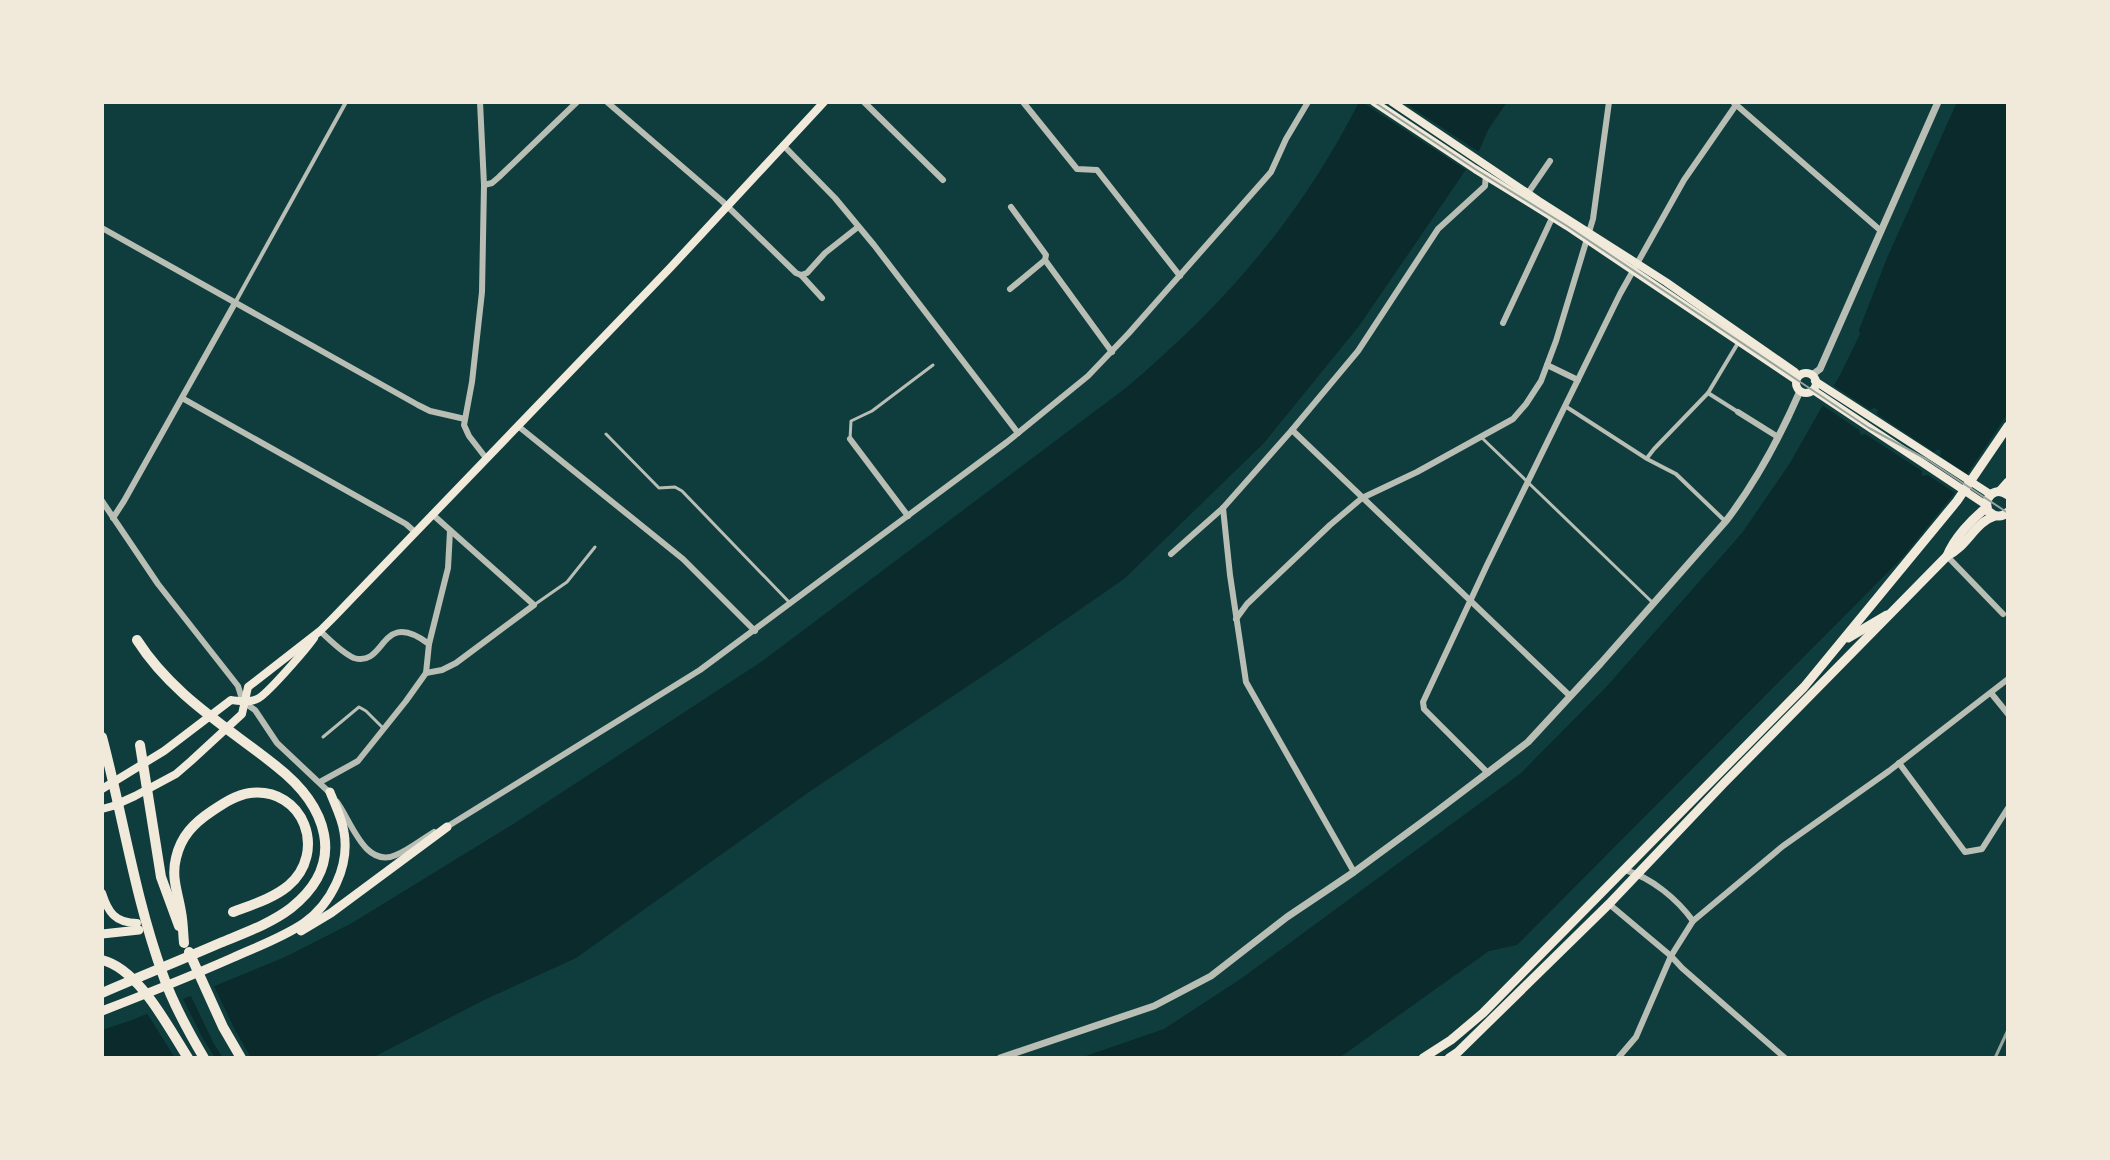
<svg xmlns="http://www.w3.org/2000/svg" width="2110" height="1160" font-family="Manrope,sans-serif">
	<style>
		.water { fill: #0a2a2b }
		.pier { fill: #0f3d3e }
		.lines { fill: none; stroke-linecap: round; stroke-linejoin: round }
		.service { stroke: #b8beb3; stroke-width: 3 }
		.pedestrian { stroke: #b8beb3; stroke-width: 4 }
		.minor { stroke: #b8beb3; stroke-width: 6 }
		.tertiary { stroke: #b8beb3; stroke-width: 7 }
		.secondary { stroke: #f1e9da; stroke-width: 8 }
		.primary { stroke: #f1e9da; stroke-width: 9 }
		.motorway { stroke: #f1e9da; stroke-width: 10 }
		.tram { stroke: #97a49c; stroke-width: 2 }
		.rail { stroke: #97a49c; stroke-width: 3 }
	</style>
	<rect width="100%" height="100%" fill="#0f3d3e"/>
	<g class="water">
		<path d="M 1359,102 L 1507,102 L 1488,130 L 1480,149 L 1359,326 L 1264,443 L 1124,579 L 1004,662 L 809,792 L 576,958 L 484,1000 L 372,1058 L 102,1058 L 102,1030 L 132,1020 L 285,957 L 352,923 L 518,821 L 761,662 L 1127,387 C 1226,303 1300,218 1359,102 Z"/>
		<polygon points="1957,102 2008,102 2008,413 1954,494 1903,557 1517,945 1489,951 1339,1058 1080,1058 1164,1029 1242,978 1521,773 1608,685 1742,533 1790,463 1841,373 1860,334 1859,330 1887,258"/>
	</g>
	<g class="pier">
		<polygon points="1362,102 1403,102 1482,154 1469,172"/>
		<polygon points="1830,383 1870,410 1874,408 1878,410 1877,414 1934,452 1938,449 1941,451 1940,456 1970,476 1958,495 1928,475 1922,476 1922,471 1865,434 1861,435 1859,430 1819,403"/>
		<polygon points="212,982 234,1028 251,1058 223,1058 213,1042 189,992"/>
		<polygon points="181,995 202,1037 215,1058 175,1058 145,1010"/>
	</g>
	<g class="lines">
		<g class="service">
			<polyline points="606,434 659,488 675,487 682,491 790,603"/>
			<polyline points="1481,437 1651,601"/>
			<polyline points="850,439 851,421 872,411 933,365"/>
			<polyline points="534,605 567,582 595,547"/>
			<polyline points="323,737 359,707 366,711 384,729"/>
		</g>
		<g class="pedestrian">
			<polyline points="235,303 346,102"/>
			<polyline points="1708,393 1738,412"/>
			<polyline points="1565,406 1647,459 1676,474 1725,521"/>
			<polyline points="1647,458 1654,449 1708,393 1738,343"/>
		</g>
		<g class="minor">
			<polyline points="480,102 484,185 482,292 472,382 464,425 469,436 486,458"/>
			<polyline points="607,102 722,201 796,273 801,275 822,298"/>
			<polyline points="864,102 943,180"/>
			<polyline points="1023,102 1077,169 1097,170 1180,276"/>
			<polyline points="1733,102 1880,230"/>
			<polyline points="783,145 835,198 874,245 1018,433"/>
			<polyline points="484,185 492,183 499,177 577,102"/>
			<polyline points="1528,193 1550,161"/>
			<polyline points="1011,207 1046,255 1045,260 1112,352"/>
			<polyline points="102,228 418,405 430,411 465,419"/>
			<polyline points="801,275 807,273 825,253 858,227"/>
			<polyline points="1010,289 1045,260"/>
			<polyline points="1503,323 1553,216"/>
			<polyline points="1547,365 1578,380"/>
			<polyline points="182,398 406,524 415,532"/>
			<polyline points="1738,412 1778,437"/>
			<polyline points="518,426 683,559 755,631"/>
			<polyline points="1292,430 1570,696"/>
			<polyline points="850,439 908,516"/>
			<polyline points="102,501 158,584 238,686 243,702 255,710 277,743 330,793"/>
			<polyline points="1223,508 1230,575 1246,682 1354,872"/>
			<polyline points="113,518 124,501 235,303"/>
			<polyline points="1171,554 1223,508 1292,430 1358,351 1438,229 1485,186 1486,175"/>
			<polyline points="1947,556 2003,614"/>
			<polyline points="1236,619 1247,604 1330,525 1362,498 1417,472 1513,419 1526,404 1541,381 1556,341 1593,219 1609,102"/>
			<path d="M 320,631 C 329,639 342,653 354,658 C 386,668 380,607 429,644"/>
			<polyline points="426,673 429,644 448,568 450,531"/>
			<polyline points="1991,693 2008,714"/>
			<polyline points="1899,763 1965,852 1982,849 2008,808"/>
			<polyline points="1488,773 1424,709 1423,702 1487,565 1620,294 1684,180 1738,102"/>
			<polyline points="320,782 358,761 406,701 426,673 442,670 456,663 534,605 432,514"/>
			<path d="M 337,802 C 351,821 365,869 396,855 C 410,849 422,839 434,832"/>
			<polyline points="445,828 700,670 1007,442 1088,376 1129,333 1271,172 1286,139 1308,102"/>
			<path d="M 1625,870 C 1652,878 1677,899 1693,921"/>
			<polyline points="1609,904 1671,956 1682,968 1785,1058"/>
			<polyline points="1618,1058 1636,1037 1671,956 1693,921 1783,846 1889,771 2008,679"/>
		</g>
		<g class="tertiary">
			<polyline points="1812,375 1820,369 1938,102"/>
			<path d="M 1000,1058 L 1154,1006 L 1211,976 L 1287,917 L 1354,872 L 1437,811 L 1528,742 L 1601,663 L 1726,521 C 1756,482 1780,437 1800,391"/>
		</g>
		<g class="secondary">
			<polyline points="1374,102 1475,169 1567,226 1796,380"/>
			<polyline points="1392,102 1539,201 1666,282 1795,372"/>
			<circle cx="1806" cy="383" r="10"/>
			<polyline points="1815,381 1990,494"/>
			<polyline points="1813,390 1986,505"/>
			<path d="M 102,789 L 164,751 L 231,700 C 239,701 249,703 257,699 C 266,696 307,648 314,638"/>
			<polyline points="102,809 113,806 135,796 176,774 191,761 242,714 248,687 320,631 334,617 670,268 824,102"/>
			<path d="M 102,893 C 108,912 115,923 137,923"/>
		</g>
		<g class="primary">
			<polyline points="2000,491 2008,482"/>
			<path d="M 2008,495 C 1995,486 1983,497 1988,511 C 1995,517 2001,518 2008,512"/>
			<path d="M 1947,556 C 1954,538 1972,519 1987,507"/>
			<polyline points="1848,638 1887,615"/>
			<polyline points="301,931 331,913 447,827"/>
			<polyline points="102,934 139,930"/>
			<path d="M 102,1011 C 146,994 189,977 232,958 C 256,947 282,938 304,923 C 331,904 350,866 344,832 C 342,818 335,805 330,792"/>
			<polyline points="1423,1058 1451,1040 1483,1013 1804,687 1957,501 2008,426"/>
			<path d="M 1449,1058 L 1458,1052 L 1609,904 L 1724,783 L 1947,556 C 1967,547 1975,522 1995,516"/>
		</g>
		<g class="motorway">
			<path d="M 102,737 C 123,816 135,898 163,975 C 173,1004 188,1031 204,1058"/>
			<polyline points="140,745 161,877 179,926"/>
			<path d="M 184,943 C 183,933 183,922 181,912 C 178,893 171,878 176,858 C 181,836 194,823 212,811 C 224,803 236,795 250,793 C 304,787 328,852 288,886 C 272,899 251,905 233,912"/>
			<polyline points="189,952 223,1027 241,1058"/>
			<path d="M 102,960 C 139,969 168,1027 188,1058"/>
			<path d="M 102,993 C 141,976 181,960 220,943 C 244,933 270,924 291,908 C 349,862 326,805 276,766 C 226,726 172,695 137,640"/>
		</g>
		<polyline class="tram" points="1374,102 1475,169 1567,226 1869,428 1928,460 2008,513"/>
		<polyline class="rail" points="1995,1058 2008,1030"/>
	</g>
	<rect width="2110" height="1160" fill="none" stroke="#f1e9da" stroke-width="208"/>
</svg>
